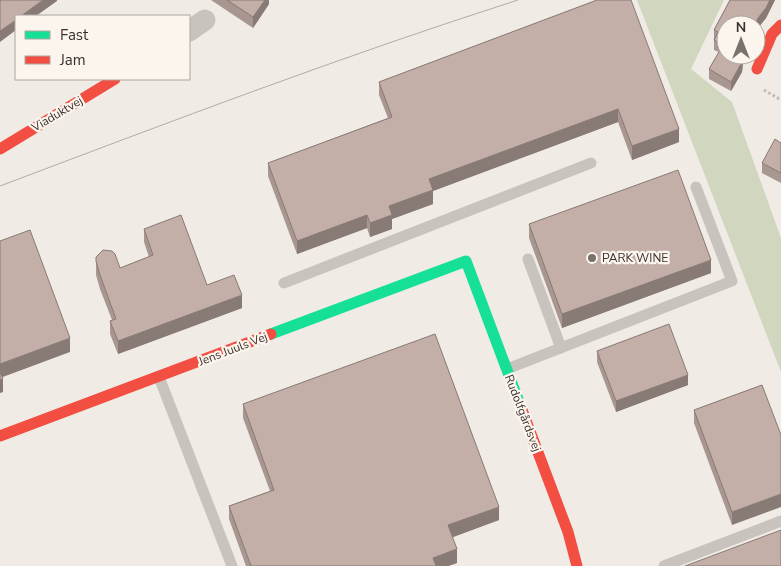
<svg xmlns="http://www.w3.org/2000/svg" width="781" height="566" font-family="'Nunito Sans',sans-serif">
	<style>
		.green { fill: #d1d6bf }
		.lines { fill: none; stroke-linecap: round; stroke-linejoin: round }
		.path { stroke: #c2bbb6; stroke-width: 3; stroke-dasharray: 2.5 2.5; stroke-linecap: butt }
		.lane { stroke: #c9c3be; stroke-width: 11 }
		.street { stroke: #c9c3be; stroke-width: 21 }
		.fast { stroke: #16e098; stroke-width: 11 }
		.jam { stroke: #f24e42; stroke-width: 11 }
		.tram { stroke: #b1aca8; stroke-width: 1 }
		.wall { fill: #a89690 }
		.shaded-wall { fill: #887a75 }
		.building { fill: #c3afa7; stroke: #887a75 }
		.poi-dot { fill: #7a716c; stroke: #fbf5ee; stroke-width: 2 }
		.labels { text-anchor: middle; stroke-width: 4.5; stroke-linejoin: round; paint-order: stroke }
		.street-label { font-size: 12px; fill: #3b302b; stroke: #fbf5ee }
		.poi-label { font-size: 12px; fill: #3b302b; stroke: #fbf5ee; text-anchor: start }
	</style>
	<rect width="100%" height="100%" fill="#f0ebe5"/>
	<polygon class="green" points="637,0 724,0 691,69 732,102 781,238 781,372"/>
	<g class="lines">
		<polyline class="path" points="764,90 781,100"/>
		<g class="lane">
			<polyline points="528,259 561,348"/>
			<polyline points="284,283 591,163"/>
			<polyline points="507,369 732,281 696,187"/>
			<polyline points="159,377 232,566"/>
			<polyline points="664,566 781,521"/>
		</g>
		<polyline class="street" points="189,31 205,20"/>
		<polyline class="fast" points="271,334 466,261 522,410"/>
		<g class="jam">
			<polyline points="757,69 772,34 781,25"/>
			<polyline points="0,149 115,79"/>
			<polyline points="522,410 568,532 577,566"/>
			<polyline points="0,436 271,334"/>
		</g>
		<path class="tram" d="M 0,186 C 172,121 343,56 518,0"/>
	</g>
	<g class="wall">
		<polygon points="211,0 269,0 269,4 253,28"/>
		<polygon points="597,0 679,142 632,160 618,122 433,191 433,204 392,219 392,229 370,237 367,228 297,254 268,176 268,163 388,118 379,95 379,82"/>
		<polygon points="730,0 775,0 766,18 758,28 756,32 756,25 743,63 742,72 731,91 709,79 709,69 719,52 714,50 714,30"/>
		<polygon points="781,143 781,183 762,173 762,163"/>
		<polygon points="529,224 711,273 562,328 529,238"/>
		<polygon points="144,229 207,285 242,308 118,354 110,334 110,321 112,320 100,289 96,275 96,261 120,268 149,257 144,242"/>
		<polygon points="597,351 688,385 616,412 597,362"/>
		<polygon points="762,385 732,525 694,423 694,410"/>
		<polygon points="243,404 499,520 452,537 457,563 448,566 246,566 229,519 229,506 270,491 243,418"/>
	</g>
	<g class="shaded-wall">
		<polygon points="43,0 57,0 57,1 36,16 21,16"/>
		<polygon points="265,0 269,0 269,4 253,28 253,17"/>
		<polygon points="770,0 775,0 766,18 758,28 756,32 756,25 755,25 758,18"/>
		<polygon points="16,20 16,30 0,42 0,31"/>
		<polygon points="742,55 746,55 743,63 742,72 731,91 731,82"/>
		<polygon points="618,109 618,122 433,191 433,204 392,219 392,229 370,237 370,223 389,206 429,179"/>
		<polygon points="679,129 679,142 632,160 632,146"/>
		<polygon points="367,215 367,228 297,254 297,241"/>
		<polygon points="711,260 711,273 562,328 562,314"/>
		<polygon points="242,295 242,308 118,354 118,341"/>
		<polygon points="70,338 70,352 0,378 0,364"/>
		<polygon points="688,375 688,385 616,412 616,401"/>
		<polygon points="3,379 3,392 0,393 0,380"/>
		<polygon points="781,494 781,507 732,525 732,512"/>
		<polygon points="499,507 499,520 448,539 448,525"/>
		<polygon points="457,549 457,563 448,566 433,566 433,558"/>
	</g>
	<g class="building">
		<polygon points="0,0 43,0 21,16 16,16 16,20 0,31"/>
		<polygon points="227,0 265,0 253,17"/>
		<polygon points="597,0 631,0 679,129 632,146 618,109 429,179 433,190 389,206 392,215 370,223 367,215 297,241 268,163 392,117 379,82"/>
		<polygon points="730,0 770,0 766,8 758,18 755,25 726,25 726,55 742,55 742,62 731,82 709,69 723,45 714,40 718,32 714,30"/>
		<polygon points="775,139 781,143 781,173 762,163"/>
		<polygon points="678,170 711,260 562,314 529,224"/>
		<polygon points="181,215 207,285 234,275 242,295 118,341 110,321 116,319 100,275 96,261 96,257 103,250 112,251 115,254 120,268 153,255 144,229"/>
		<polygon points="30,230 70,338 0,364 0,241"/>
		<polygon points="669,324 688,375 616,401 597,351"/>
		<polygon points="435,334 499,507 448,525 457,549 433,558 436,566 251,566 229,506 274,490 243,404"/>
		<polygon points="0,372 3,379 0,380"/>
		<polygon points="762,385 781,435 781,494 732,512 694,410"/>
		<polygon points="781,530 781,566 685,566"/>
	</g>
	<circle class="poi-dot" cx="592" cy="258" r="5"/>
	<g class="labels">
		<g class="street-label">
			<text transform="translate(57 114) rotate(-31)" y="4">Viaduktvej</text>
			<text transform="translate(233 349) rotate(-21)" y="4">Jens Juuls Vej</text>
			<text transform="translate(523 413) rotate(69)" y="4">Rudolfgårdsvej</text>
		</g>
		<g class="poi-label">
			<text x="602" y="262">PARK WINE</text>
		</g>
	</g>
	<rect x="15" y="15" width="175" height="65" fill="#fbf5ee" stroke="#aea6a0"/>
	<rect x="25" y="31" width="25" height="8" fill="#16e098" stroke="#aea6a0"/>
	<text x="60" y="40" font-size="15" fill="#3b302b">Fast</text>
	<rect x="25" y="56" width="25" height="8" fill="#f24e42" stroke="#aea6a0"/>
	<text x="60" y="65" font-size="15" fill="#3b302b">Jam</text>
	<g transform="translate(741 40)"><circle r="24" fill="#fbf5ee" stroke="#aea6a0"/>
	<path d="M0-4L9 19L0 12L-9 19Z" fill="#7a716c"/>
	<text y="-8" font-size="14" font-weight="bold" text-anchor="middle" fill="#3b302b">N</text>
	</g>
</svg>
